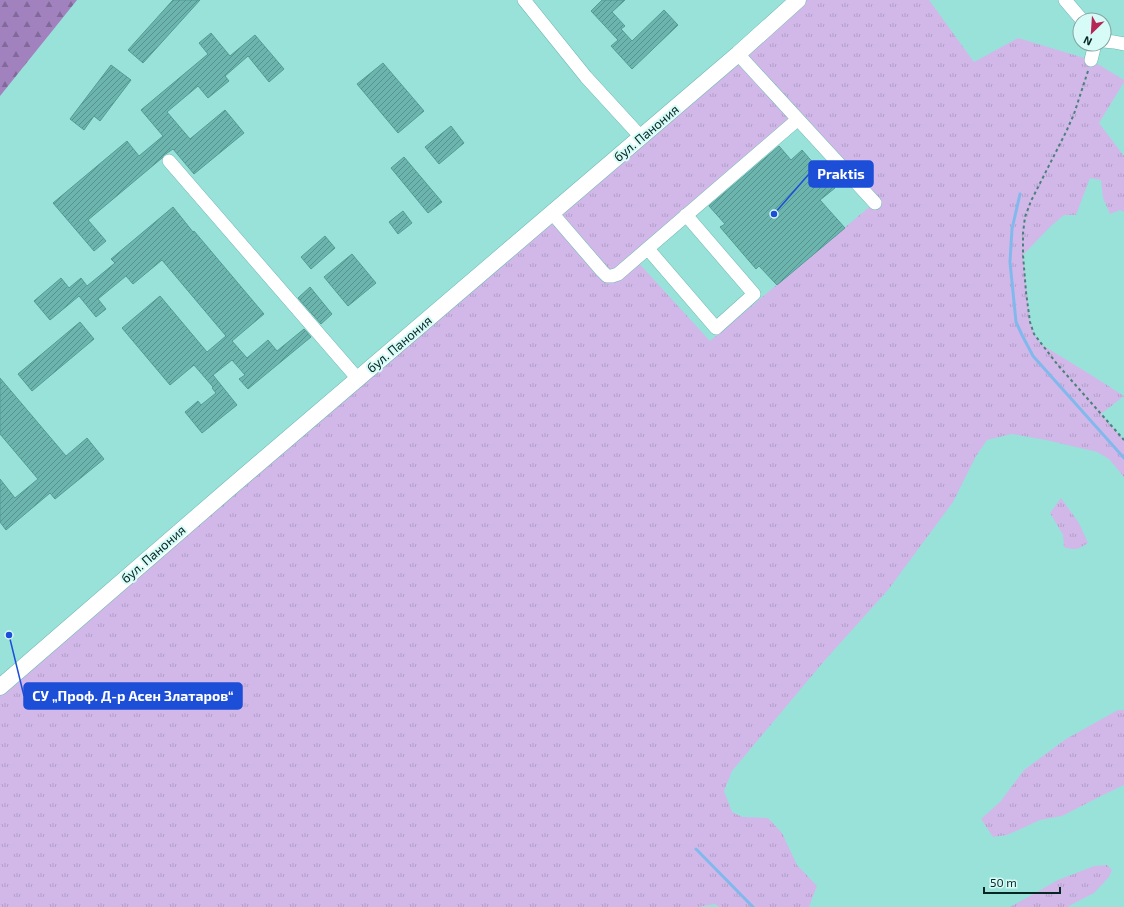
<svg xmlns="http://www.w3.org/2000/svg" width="1124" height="907" font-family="'Exo 2',sans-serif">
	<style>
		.grass { fill: url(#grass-tufts); fill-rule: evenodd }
		.forest { fill: url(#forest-firs) }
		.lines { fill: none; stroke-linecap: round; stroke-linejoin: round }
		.stream { stroke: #82b9ed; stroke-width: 3 }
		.building { fill: url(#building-hatch); stroke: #529c95 }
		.minor-casing { stroke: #70b9b2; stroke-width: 14 }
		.major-casing { stroke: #70b9b2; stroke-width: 17 }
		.path { stroke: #4c817b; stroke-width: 2; stroke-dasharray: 3 3; stroke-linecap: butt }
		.minor { stroke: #fff; stroke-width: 13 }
		.major { stroke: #fff; stroke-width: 16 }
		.labels { text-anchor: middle; stroke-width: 4; stroke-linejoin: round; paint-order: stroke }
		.street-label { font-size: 13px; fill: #052623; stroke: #d7fbf7 }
		.leader { fill: none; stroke: #1d4ed8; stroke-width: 1.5 }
		.callout-dot { fill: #1d4ed8; stroke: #d7fbf7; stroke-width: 1.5 }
		.callout { fill: #1d4ed8; stroke: #1d4ed8; stroke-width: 1.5 }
		.callout-label { font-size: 14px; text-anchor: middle; font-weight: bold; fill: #fff }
	</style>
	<defs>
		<pattern id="grass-tufts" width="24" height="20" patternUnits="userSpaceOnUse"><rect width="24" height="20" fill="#d1b8e9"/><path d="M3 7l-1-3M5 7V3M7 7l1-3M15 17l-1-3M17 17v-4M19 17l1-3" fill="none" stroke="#b29ec8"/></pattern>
		<pattern id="forest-firs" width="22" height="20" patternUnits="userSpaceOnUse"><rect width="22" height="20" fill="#a182be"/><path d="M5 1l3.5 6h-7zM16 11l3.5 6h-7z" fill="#816a9a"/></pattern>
		<pattern id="building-hatch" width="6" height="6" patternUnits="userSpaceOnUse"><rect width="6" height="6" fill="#6cb5ae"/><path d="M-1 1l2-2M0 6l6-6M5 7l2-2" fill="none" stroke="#57938d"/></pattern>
	</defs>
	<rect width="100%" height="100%" fill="#98e2da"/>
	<g class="grass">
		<path d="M 798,0 L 929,0 L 974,62 L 1018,38 L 1091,60 L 1124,80 L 1124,82 L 1099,123 L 1124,156 L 1124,212 L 1120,210 L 1110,214 L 1103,198 L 1101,180 L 1090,178 L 1076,215 L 1064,215 L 1051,226 L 1023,255 L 1030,322 L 1034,334 L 1042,345 L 1088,373 L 1124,396 L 1101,414 L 1124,440 L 1124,477 L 1109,459 L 1097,452 L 1046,440 L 1012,434 L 987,440 L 976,456 L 953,502 L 888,590 L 825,660 L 732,771 L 724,791 L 732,812 L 743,817 L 768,818 L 782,833 L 797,865 L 817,886 L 809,907 L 719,907 L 715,904 L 698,907 L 0,907 L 0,687 ZM 797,120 L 874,203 L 710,341 L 635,259 Z"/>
		<path d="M 1061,498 L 1079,523 L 1088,543 C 1079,549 1075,551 1064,547 L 1063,535 L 1050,513 Z"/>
		<polygon points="1118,710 1124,710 1124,785 1101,796 1062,816 1040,820 1007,835 993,837 981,819 1000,802 1024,770 1066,739"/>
		<polygon points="1107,865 1112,870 1109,877 1094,893 1067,907 1010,907 1058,880 1094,866"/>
	</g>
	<polygon class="forest" points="0,0 77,0 0,96"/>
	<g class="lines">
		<g class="stream">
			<polyline points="1020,194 1012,229 1010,262 1016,322 1022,335 1033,356 1124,458"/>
			<polyline points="696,849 753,907"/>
		</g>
	</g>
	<g class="building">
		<polygon points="173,0 200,0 143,63 128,50"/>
		<polygon points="602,0 625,0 612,12 625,26 621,29 632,41 664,10 678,25 632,69 611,46 618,40 591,11"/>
		<polygon points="211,33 230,56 255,35 284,69 269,82 248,56 225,76 229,81 208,98 198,86 167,112 190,139 225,110 244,133 194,174 173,149 164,155 162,158 88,220 106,241 94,251 53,203 127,141 139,156 163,136 141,110 208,54 199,43"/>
		<polygon points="383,63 424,111 398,133 357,84"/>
		<polygon points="111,65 131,80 100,121 94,116 84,130 70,119"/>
		<polygon points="451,126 464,143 439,164 425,147"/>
		<polygon points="779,146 791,160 802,150 835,188 820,200 845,228 777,285 759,266 756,269 720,227 725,224 709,206"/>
		<polygon points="404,157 442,202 428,213 391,168"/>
		<polygon points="173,207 193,232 194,231 264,314 232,341 247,358 268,340 277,351 304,329 311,337 248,389 239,379 245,375 232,360 213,375 237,405 202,433 185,412 198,401 201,405 216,393 212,388 213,387 194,365 170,385 122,328 160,296 207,352 226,336 162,260 133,284 126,276 98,299 106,309 96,317 79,296 50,320 34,301 61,278 69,288 81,278 87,286 115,263 111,259"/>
		<polygon points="403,211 412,223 398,234 389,222"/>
		<polygon points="325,236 335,248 311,269 301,257"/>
		<polygon points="352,254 376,283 348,306 324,277"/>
		<polygon points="310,287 332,314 321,324 298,298"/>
		<polygon points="80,322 94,339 32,391 18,374"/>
		<polygon points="0,378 66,456 87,438 104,459 55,499 50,493 6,530 0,522 0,479 15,498 38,479 0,434"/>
	</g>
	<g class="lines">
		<defs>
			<g id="minor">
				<polyline points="524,0 586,77 641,137"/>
				<polyline points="1065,0 1082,20"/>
				<polyline points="1104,41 1114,42 1124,44"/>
				<polyline points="738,54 875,203"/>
				<polyline points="1091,60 1095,44"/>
				<polyline points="169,161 358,379"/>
				<polyline points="552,213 602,271 607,276 612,276 618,274 797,120"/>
				<polyline points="648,249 716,328 754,294 686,215"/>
			</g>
			<polyline id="major" points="0,687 230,488 738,54 798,0"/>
		</defs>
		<use href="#minor" class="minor-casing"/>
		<use href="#major" class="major-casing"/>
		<polyline class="path" points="1088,71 1074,114 1066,132 1031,201 1025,217 1023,233 1023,255 1026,292 1030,322 1034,334 1057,364 1124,440"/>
		<use href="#minor" class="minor"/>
		<use href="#major" class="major"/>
	</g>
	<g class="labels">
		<g class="street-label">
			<text transform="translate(646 133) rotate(-40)" y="5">бул. Панония</text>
			<text transform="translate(399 344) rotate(-40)" y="5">бул. Панония</text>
			<text transform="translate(153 554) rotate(-41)" y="5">бул. Панония</text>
		</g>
	</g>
	<path class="leader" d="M774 214L809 174M9 635L24 696"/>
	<g class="callout-dot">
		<circle cx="774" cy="214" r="4"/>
		<circle cx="9" cy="635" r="4"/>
	</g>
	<g class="callout">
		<rect x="809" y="161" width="64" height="26" rx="4"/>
		<rect x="24" y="683" width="218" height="26" rx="4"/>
	</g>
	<g class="callout-label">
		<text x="841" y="179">Praktis</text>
		<text x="133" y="701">СУ „Проф. Д-р Асен Златаров“</text>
	</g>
	<g transform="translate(1092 32) rotate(205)"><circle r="19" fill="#d7fbf7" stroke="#83a6a2"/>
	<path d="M0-3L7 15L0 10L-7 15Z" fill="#b62755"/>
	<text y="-6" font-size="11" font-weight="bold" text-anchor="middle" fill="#052623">N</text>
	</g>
	<path d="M984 887v6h76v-6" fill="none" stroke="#052623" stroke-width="2"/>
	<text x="990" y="887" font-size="12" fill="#052623" stroke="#d7fbf7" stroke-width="3" paint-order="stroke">50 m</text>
</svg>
